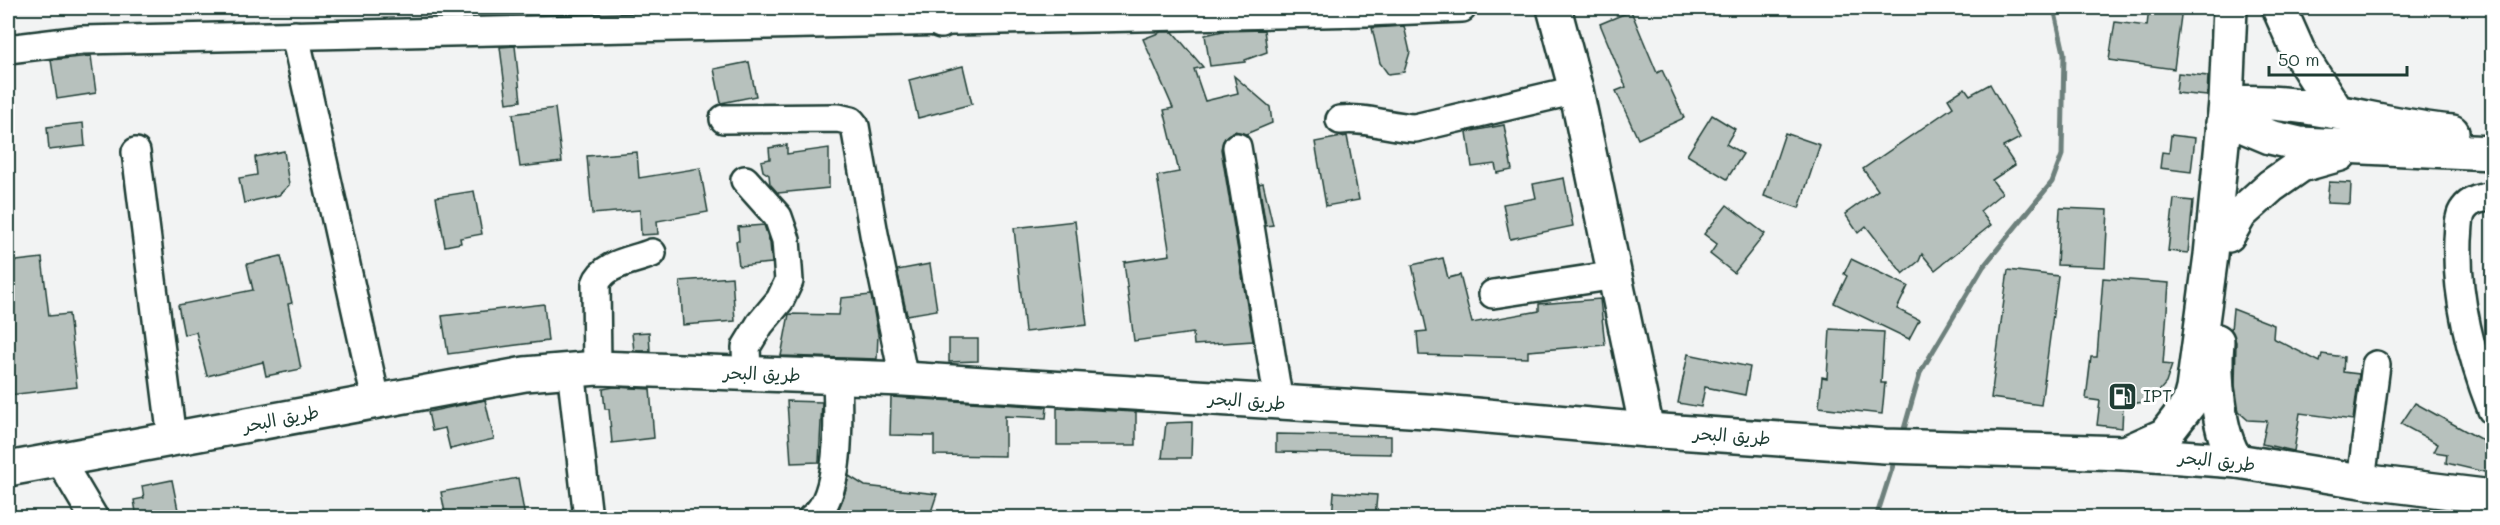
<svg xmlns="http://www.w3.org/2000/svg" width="2500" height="525" font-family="Mali,'Playpen Sans Arabic',sans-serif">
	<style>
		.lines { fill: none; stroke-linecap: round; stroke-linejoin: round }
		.stream { stroke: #6d807b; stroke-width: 5 }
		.building { fill: #b7c1bd; stroke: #1f3d34; stroke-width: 1.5 }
		.minor-casing { stroke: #1f3d34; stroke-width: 32 }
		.major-casing { stroke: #1f3d34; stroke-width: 38 }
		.highway-casing { stroke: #1f3d34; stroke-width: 38 }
		.minor { stroke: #fff; stroke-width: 27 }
		.major { stroke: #fff; stroke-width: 33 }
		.highway { stroke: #fff; stroke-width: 33 }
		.labels { text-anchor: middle; stroke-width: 6; stroke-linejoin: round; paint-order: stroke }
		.street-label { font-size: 18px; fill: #1f3d34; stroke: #fff }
		.poi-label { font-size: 18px; fill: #1f3d34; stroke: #fff; text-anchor: start }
	</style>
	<rect width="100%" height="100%" fill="#f2f3f3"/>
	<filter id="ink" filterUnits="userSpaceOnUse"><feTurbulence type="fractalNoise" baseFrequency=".0167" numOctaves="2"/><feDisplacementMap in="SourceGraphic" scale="12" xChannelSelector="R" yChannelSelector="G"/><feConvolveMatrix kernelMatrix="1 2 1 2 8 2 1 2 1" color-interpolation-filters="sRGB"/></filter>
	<g filter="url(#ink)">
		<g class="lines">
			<g class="stream">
				<polyline points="1902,436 1920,373 1983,267 2052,182 2062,155 2064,53 2054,8"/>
				<polyline points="1876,518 1896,456"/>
			</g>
		</g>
		<g class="building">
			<polygon points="2149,8 2182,8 2174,69 2109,60 2115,22 2147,26"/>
			<polygon points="1631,11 1657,73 1662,70 1684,118 1638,139 1616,91 1626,87 1600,24"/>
			<polygon points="1404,26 1410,52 1404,72 1388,74 1380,63 1372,28"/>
			<polygon points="1264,30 1267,52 1245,60 1245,62 1210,66 1205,35 1223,31"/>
			<polygon points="1161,32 1173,32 1203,67 1194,69 1205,101 1238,93 1234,76 1270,107 1272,123 1246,134 1235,131 1228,135 1223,141 1221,149 1253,341 1194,345 1193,333 1134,341 1124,262 1170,255 1157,176 1179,172 1164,110 1173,108 1143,39"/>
			<polygon points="515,46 521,101 507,103 500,47"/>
			<polygon points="91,56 96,93 57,99 51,60"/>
			<polygon points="749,62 756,96 721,103 714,69"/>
			<polygon points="963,66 972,104 918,118 909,80"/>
			<polygon points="2178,73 2208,76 2207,96 2176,93"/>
			<polygon points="1990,84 2020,138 2003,147 2015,165 1992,180 2002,193 1980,211 1991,225 1935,270 1922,254 1919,261 1903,274 1866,226 1858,233 1845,214 1878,190 1863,169 1953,107 1948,99 1965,88 1970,95"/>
			<polygon points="555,108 562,162 520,167 513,114"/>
			<polygon points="1712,115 1735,129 1726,144 1743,154 1727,179 1687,155"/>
			<polygon points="83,123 85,146 49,150 47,127"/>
			<polygon points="1504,125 1512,170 1497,173 1495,164 1472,167 1467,132"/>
			<polygon points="1785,133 1820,145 1799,208 1764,196"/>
			<polygon points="2171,135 2195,138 2191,172 2160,168 2162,152 2169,153"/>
			<polygon points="1347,136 1359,200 1326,206 1315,142"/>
			<polygon points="787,145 787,154 829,148 829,188 778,193 770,184 769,175 763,171 761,161 770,159 769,148"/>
			<polygon points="284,151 289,185 279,195 244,203 239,178 257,175 255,157"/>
			<polygon points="637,152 639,178 700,168 708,212 657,221 658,234 641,235 640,210 592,214 587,156"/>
			<polygon points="1564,178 1573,226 1510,239 1503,204 1536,198 1533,184"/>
			<polygon points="2329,182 2351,183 2350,204 2327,203"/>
			<polygon points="1263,183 1273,225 1266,226 1259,184"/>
			<polygon points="474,191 482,234 460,238 461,243 445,246 436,197"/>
			<polygon points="2174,199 2193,201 2188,253 2168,251"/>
			<polygon points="1727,205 1765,234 1734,273 1710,254 1717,244 1704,234"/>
			<polygon points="2060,208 2108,210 2105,267 2057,265"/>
			<polygon points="1075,221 1087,325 1025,332 1014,228"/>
			<polygon points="764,225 770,243 772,263 739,266 736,241 739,241 738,227"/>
			<polygon points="281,256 292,303 288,304 301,369 266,376 263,362 207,376 196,332 184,335 178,305 253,290 247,264"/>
			<polygon points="42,258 49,316 69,314 77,387 9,395 8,262"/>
			<polygon points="1443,258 1448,278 1460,275 1472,323 1539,311 1539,304 1600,299 1605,345 1528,351 1528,358 1419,355 1417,332 1427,331 1412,265"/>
			<polygon points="1851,259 1908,286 1897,309 1919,320 1909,339 1834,303 1847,276 1844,274"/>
			<polygon points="930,264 937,310 907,315 897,270"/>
			<polygon points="2008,270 2058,276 2041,405 1991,398"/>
			<polygon points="732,277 735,321 683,325 680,281"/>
			<polygon points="2103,278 2169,283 2163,364 2172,365 2166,383 2151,401 2123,405 2122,428 2097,425 2100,401 2086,399 2091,357 2097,357"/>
			<polygon points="871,295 878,334 877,359 781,356 789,314 839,315 841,298"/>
			<polygon points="544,304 548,341 448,354 442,316"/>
			<polygon points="2233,309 2274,325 2273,338 2320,362 2322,354 2344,357 2343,372 2359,374 2353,420 2300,413 2294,451 2262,444 2267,421 2248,420 2239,412 2235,385 2236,342 2231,330"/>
			<polygon points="1830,329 1884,332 1881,383 1885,383 1882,414 1819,407 1822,377 1827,378"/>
			<polygon points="649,332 650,351 634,351 632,333"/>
			<polygon points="949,339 978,339 978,361 949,362"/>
			<polygon points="1688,354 1750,367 1745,395 1705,387 1701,407 1678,403"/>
			<polygon points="614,387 650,389 654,438 612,443 609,409 605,409 603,389"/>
			<polygon points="891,397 1047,407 1046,418 1005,416 1005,456 934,455 934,436 890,435"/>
			<polygon points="485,400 494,439 450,449 445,428 432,431 428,412"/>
			<polygon points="787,401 822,402 819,462 791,463"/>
			<polygon points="2415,403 2493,446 2493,474 2446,463 2447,454 2434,452 2438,444 2401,424"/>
			<polygon points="1057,408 1136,412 1136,445 1057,445"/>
			<polygon points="1192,422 1191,458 1162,458 1166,423"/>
			<polygon points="1276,434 1391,436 1391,454 1276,452"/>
			<polygon points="849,476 865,486 937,494 929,518 843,518 837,513 844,496"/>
			<polygon points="518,478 525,518 446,518 441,492"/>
			<polygon points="172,480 179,515 137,518 134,500 144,498 142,486"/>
			<polygon points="1334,492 1377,495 1375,518 1332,518"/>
		</g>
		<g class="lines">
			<defs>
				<g id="minor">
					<polyline points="295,35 376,400"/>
					<polyline points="8,49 82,40 1367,12 1462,8"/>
					<polyline points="724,119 838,118 851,121 855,126 874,234 904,379"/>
					<path d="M 1340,120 C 1366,117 1389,127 1415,128 L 1576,90"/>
					<polyline points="1237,147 1279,403"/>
					<polyline points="136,152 172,439"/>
					<polyline points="745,180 778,217 786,240 789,281 780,300 760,324 746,347 747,374"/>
					<path d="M 2492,197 C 2483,197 2470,200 2464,209 C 2458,216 2459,231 2458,240 C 2456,298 2471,356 2492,410"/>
					<polyline points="1493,294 1616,275"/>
					<path d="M 597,368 L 596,284 C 603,263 633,261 652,253"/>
					<polyline points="571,369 588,518"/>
					<polyline points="59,459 94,518"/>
					<polyline points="2361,481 2376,365"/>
					<path d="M 812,518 C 843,497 838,411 837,377"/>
				</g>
				<g id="major">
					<polyline points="1554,8 1576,90 1647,430"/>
					<path d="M 2217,341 C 2214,374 2217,434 2237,461"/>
					<polyline points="2125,453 2165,435 2189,404 2193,389 2211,255 2226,102 2230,8"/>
				</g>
				<g id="highway">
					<polyline points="915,8 941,21"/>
					<polyline points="2279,8 2298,51 2337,112"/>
					<path d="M 2226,102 C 2244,103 2263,102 2282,104 C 2339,109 2395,127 2452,132"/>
					<polyline points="2223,123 2239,124 2270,137 2300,144 2492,153"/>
					<polyline points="2228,235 2240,214 2271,186 2301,165 2340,154"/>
					<polyline points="8,469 525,374 597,368 904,379 1442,412 1647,430 1885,446 2125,453 2237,461 2361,481 2492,497"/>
				</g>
			</defs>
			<use href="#minor" class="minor-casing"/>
			<use href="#major" class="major-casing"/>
			<use href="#highway" class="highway-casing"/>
			<use href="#minor" class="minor"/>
			<use href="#major" class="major"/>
			<use href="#highway" class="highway"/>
		</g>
	</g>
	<defs>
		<symbol id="fuel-square" viewBox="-11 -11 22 22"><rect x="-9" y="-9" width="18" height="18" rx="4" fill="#1f3d34" stroke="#fff"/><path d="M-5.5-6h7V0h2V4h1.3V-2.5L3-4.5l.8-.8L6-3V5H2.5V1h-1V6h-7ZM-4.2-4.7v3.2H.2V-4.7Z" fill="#fff"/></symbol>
	</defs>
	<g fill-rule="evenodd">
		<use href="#fuel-square" x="2106" y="380" width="33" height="33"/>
	</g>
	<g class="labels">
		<g class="street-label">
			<text transform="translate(762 374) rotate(2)" y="6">طريق البحر</text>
			<text transform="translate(1247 401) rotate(4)" y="6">طريق البحر</text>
			<text transform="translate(281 419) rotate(-11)" y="6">طريق البحر</text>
			<text transform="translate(1732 436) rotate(4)" y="6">طريق البحر</text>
			<text transform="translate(2217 461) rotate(6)" y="6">طريق البحر</text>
		</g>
		<g class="poi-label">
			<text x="2143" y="402">IPT</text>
		</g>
	</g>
	<rect width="2500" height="525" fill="none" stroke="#fff" stroke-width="30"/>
	<rect x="15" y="15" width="2470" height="495" fill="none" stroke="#1f3d34" stroke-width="2" filter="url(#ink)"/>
	<path d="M2269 66v9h138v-9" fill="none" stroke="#1f3d34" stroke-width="3"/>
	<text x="2278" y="66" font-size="18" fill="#1f3d34" stroke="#ffffff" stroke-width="4.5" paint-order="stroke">50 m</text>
</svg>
